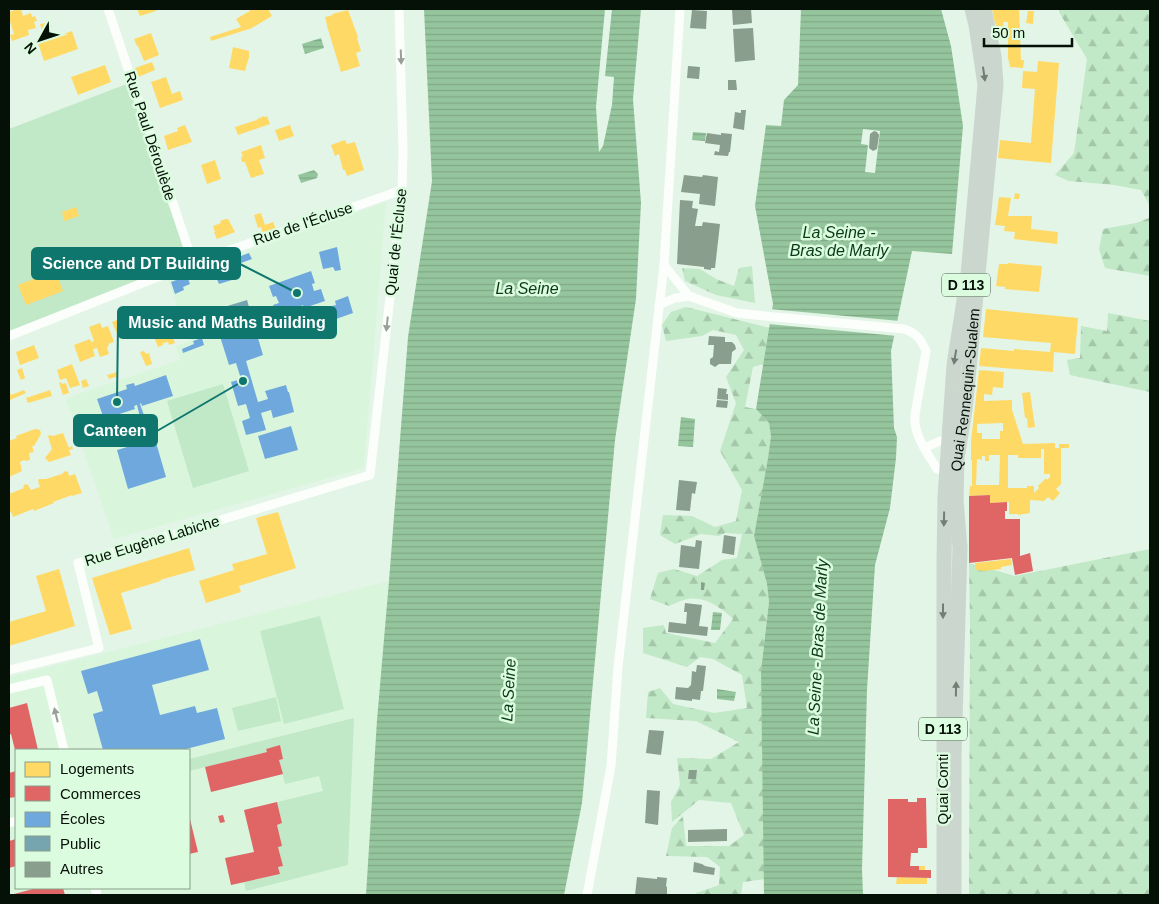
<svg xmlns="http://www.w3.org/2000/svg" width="1159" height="904" font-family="Helvetica,sans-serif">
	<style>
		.built { fill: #d9f6dd; fill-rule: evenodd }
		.green { fill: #c1e8c7 }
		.forest { fill: url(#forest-firs) }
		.water { fill: url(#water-rules); fill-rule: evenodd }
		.pier { fill: #e3f5e6 }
		.homes { fill: #ffd966; fill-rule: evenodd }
		.shops { fill: #e06666 }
		.schools { fill: #6fa8dc }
		.public { fill: #76a5af }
		.building { fill: #8a9e8d }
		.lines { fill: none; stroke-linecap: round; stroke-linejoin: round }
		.street { stroke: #fbfefb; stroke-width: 9 }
		.primary { stroke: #cbd6ce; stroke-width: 15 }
		.oneway { fill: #999f99 }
		.oneway2 { fill: #727d74 }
		.labels { text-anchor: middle; stroke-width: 5; stroke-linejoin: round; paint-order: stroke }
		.shield { fill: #dcfce0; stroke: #465748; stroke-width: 1 }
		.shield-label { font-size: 14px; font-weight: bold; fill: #051007 }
		.street-label { font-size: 15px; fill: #051007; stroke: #dcfce0 }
		.water-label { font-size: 16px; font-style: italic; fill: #0a3918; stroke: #dcfce0 }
		.leader { fill: none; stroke: #0f766e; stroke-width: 2 }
		.callout-dot { fill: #0f766e; stroke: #dcfce0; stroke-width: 2 }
		.callout { fill: #0f766e; stroke: #0f766e; stroke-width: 2 }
		.callout-label { font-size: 16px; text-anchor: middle; font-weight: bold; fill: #fff }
	</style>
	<defs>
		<pattern id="forest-firs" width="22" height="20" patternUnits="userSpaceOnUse" patternTransform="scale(1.25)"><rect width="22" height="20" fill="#c1e8c7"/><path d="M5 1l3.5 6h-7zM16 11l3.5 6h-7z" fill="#a4c6a9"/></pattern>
		<pattern id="water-rules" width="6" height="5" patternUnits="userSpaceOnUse" patternTransform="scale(1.25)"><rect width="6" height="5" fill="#95c59d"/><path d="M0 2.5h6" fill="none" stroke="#7fa886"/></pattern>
	</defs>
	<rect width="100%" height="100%" fill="#e3f5e6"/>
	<g class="built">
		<polygon points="386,202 364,468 114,539 66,400 75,395 180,360 176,346 190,341 168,280"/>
		<path d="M 389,581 L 377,720 L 366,895 L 9,895 L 9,677 ZM 16,750 L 189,750 L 189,888 L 16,888 Z"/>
	</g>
	<g class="green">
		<polygon points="132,82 193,263 9,335 9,129"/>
		<polygon points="223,384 249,471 193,488 167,401"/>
		<polygon points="320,616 344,709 284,724 260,631"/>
		<polygon points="276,697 281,721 238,731 232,708"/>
		<polygon points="354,718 348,865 246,891 244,882 280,874 278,867 283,866 278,847 277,825 282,823 277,802 323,791 319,776 285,784 279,760 283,759 280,745 266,749 267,752 189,771 189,759"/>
	</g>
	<g class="forest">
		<polygon points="1059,9 1150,9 1150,206 1141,190 1114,185 1069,181 1055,175 1074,153 1087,59 1059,12"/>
		<polygon points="1150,210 1150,276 1105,268 1099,249 1103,229 1136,223 1149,218"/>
		<polygon points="752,266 755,303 716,295 685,281 682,268 700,269 716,279 734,286 739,268"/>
		<path d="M 686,307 L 770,328 L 764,364 L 753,367 L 745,407 L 756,409 L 769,423 L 771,436 L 768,458 L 754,536 L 767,584 L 769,602 L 761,671 L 765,879 L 743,882 L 741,895 L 695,895 L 696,893 L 719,885 L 720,867 L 707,857 L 666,856 L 672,828 L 683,816 L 686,846 L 729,846 L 744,835 L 731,803 L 699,800 L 672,822 L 671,802 L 680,785 L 677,758 L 711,759 L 739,742 L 696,721 L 646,718 L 648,692 L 660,688 L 673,704 L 714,713 L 747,708 L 742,675 L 713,659 L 700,657 L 687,667 L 643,653 L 643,628 L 664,625 L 666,633 L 715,643 L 733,619 C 720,607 703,594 684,600 C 679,601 674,604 669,606 L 650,599 L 658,573 L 674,569 L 697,576 L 722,560 L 737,558 L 742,534 L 725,533 L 719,536 L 701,534 L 675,544 L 660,535 L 663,515 L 692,516 L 715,527 L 736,521 L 742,490 L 720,451 L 736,403 L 726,377 L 744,350 L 736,335 L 713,330 L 702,336 L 666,341 L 662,325 L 671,312 Z"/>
		<polygon points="1108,313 1150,321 1150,392 1070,375 1067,360 1080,358 1081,326 1107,331"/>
		<polygon points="1150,549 1150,895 969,895 970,626 969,563 1015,576"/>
	</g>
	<g class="water">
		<polygon points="424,9 605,9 596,107 599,152 603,146 612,105 614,77 605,76 612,9 641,9 633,99 641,203 636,299 615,440 582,803 564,895 366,895 377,720 389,581 408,337 432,181"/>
		<path d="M 801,9 L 941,9 L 951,46 L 963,126 L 952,254 L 912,251 L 891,351 L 894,428 L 897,437 L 896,458 L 890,508 L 875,565 L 867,690 L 862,869 L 863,895 L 764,895 L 761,671 L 769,602 L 767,584 L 754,536 L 768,458 L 771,436 L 769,423 L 756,409 L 773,304 L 755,206 L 766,125 L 781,126 L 784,100 L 798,85 ZM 863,129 L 880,131 L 875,173 L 865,172 L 868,145 L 861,144 Z"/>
		<polygon points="321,38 324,48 305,54 302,44"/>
		<polygon points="693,132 706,133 705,141 692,140"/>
		<polygon points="314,170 318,174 317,178 301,183 298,175"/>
		<polygon points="681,417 695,419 693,447 678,446"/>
		<polygon points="713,612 722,613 720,630 711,630"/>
		<polygon points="717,689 736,692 734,701 717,699"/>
	</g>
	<polygon class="pier" points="770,309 900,321 897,336 768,324"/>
	<g class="homes">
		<polygon points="18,9 21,9 23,16 31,13 32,17 35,16 37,21 34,22 36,28 28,30 29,35 12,41 10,35 14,34 9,18 9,12"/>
		<polygon points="137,9 156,9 156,11 140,16"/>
		<polygon points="251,9 268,9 272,16 250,29 249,29 211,41 210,37 241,27 236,19 250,11 249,10"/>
		<path d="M 992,9 L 1019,9 L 1021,60 L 1024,60 L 1023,68 L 1010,67 L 1008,58 L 1008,38 L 1004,39 L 995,23 ZM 1003,22 L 1008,22 L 1008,29 L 1004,29 Z"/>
		<polygon points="348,10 358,37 357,38 361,51 356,53 360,66 341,72 327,26 327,25 325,17 333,15 332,14"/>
		<polygon points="1028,11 1034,11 1033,24 1026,23"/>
		<polygon points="49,20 52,27 42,30 40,24 46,23 46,21"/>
		<polygon points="72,31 78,49 44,61 38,43"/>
		<polygon points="151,33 159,55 144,61 138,46 137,46 134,39"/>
		<polygon points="233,47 249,51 249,57 245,71 229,68"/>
		<polygon points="1038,61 1059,63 1051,163 998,158 1000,140 1031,143 1035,89 1022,88 1023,71 1037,72"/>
		<polygon points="152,62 155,70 138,77 135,68"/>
		<polygon points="105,65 111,82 78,95 71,77"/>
		<polygon points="166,77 172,94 180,91 183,100 160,108 151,82"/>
		<polygon points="264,116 264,117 267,116 270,124 238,135 235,127 257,120 257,119"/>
		<polygon points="185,125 192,142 168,150 164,136 178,131 177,128"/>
		<polygon points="290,125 294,136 279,141 275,130"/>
		<polygon points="345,140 347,144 355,142 364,170 347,176 345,170 343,170 339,154 335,156 331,145"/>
		<polygon points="261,145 265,158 259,160 264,174 251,178 245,162 242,162 241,157 243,156 241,152"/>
		<polygon points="215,160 221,179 207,184 201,165"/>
		<polygon points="1015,193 1020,194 1019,199 1014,199"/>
		<polygon points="999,197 1011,198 1008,216 1032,216 1031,229 1058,232 1057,244 1014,239 1015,232 1004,231 1005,226 995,225"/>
		<polygon points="76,207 79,216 64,221 62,212"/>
		<polygon points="261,213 265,225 273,222 276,229 263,234 261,227 258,228 254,215"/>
		<polygon points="226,219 228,219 235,232 217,239 214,232 215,232 213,226 221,223 220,221"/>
		<polygon points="1008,263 1042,266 1039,292 1005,289 1005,287 996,286 999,264 1008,264"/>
		<polygon points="55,271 63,291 26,305 18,285"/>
		<polygon points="986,309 1078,318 1075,354 1054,352 1053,372 979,366 981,348 1014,351 1014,349 1050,352 1051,343 983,337"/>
		<polygon points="127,316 132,331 118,336 112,322"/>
		<polygon points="100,323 102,328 108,326 114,342 108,344 109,345 107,348 109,354 100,357 97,348 93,349 95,356 80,362 74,345 90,339 91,342 94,341 89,327"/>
		<polygon points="161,323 162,327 168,325 175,343 169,345 168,342 163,343 163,345 158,347 150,327"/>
		<polygon points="34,345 39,358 20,365 16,352"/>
		<polygon points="144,351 146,354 149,353 152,364 146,366 140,352"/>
		<polygon points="72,364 80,385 70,388 66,378 60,380 57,370"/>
		<polygon points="22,368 25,378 21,380 17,370"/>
		<path d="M 979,370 L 1004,372 L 1003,388 L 993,387 L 992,395 L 984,394 L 984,401 L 1012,400 L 1012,410 L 1023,444 L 1055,443 L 1055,448 L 1061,448 L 1061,484 L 1056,489 L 1060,493 L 1053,501 L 1048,497 L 1044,501 L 1030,500 L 1030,513 L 1018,515 L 1018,514 L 1009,514 L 1009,502 L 990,503 L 990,495 L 969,496 L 970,486 L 972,486 L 972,460 L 971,460 L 971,441 ZM 1003,423 L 1003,431 L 1000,431 L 1000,439 L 982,439 L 982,433 L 977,433 L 977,424 ZM 1041,449 L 1044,449 L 1044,474 L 1050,474 L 1050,477 L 1047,480 L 1046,478 L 1038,486 L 1039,488 L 1034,493 L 1034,486 L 1027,486 L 1027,488 L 1008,488 L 1008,455 L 1018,455 L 1018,458 L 1041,458 ZM 989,455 L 1000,455 L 999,485 L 976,485 L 977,459 L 982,460 L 982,456 L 985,456 L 985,461 L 989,461 Z"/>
		<polygon points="117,372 118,376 109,379 107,375"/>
		<polygon points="86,379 89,386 83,388 81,381"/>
		<polygon points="61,382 62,384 66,383 69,393 63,395 59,383"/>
		<polygon points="24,390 26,393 10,400 9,394 10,393 11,395"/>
		<polygon points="50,390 52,396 28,403 26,398"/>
		<polygon points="1030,392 1035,427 1028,428 1027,418 1025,418 1022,393"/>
		<polygon points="35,429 40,430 41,434 34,446 32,446 34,452 29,453 30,460 26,461 24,460 20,462 22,471 9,477 9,451 10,451 9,447 9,441 17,438 16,436"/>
		<polygon points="63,433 69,448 72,446 73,449 69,450 71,455 49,462 45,458 52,449 48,436 50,435 53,436"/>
		<rect x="1059" y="444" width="10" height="4"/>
		<polygon points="65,471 68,472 69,476 75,474 82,493 72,496 72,495 53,502 54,503 34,511 33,509 13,517 11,512 9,512 9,494 24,488 23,487 25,484 28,485 31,490 40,487 38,481 39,479 46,479 62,474"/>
		<polygon points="278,512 296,568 239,586 241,592 206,603 199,581 234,570 232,564 267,554 256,518"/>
		<polygon points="189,548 195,570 160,580 161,581 121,593 132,629 110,635 92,578"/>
		<polygon points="1011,559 1012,565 1001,567 1001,569 984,571 977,570 976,569 975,563"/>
		<polygon points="59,569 75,626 9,646 9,622 46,611 36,576"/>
		<rect x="919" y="866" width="6" height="4"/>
		<polygon points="897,877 927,878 927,884 896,884"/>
	</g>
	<g class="shops">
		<polygon points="990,495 990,503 1007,502 1007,511 1005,511 1005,519 1020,519 1020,556 1030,553 1033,571 1015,575 1012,558 969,563 969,496"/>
		<polygon points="27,703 38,750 16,750 16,754 11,734 9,735 9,708"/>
		<polygon points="280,745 283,759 279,760 283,774 211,792 205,767 267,752 266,749"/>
		<polygon points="16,771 16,797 9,798 9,773"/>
		<polygon points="917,798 926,798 927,848 918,848 918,853 911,853 910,866 919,866 919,870 931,870 931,878 888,877 888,799 908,799 908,802 917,802"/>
		<polygon points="277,802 282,823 277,825 282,846 278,847 283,866 278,867 280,874 231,885 225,858 254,852 244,810"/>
		<polygon points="189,815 198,852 189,854"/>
		<polygon points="223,815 225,822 220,823 218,816"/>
		<polygon points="16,839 16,866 9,868 9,841"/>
		<polygon points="37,888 63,888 65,895 10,895"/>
	</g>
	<g class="schools">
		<polygon points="337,247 341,270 335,271 333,267 323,269 319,252"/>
		<polygon points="249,253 252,259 241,263 241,261 234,264 233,259"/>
		<polygon points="223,263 226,271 228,270 232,280 219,284 215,275 204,279 201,271"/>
		<polygon points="311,271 315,283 312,284 314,291 321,289 325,301 304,308 303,305 297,308 298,310 277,318 273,305 279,303 276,296 273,297 269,286"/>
		<polygon points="187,276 190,284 183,287 184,290 175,294 171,282"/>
		<polygon points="348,296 353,313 336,319 332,306 336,305 335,301"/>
		<polygon points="224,307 234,335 255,328 263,355 246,361 258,402 268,399 265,391 286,385 288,392 289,392 294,412 273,418 271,410 261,413 266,430 246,435 242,421 250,418 246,404 238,406 231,382 241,379 236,363 229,365 212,311"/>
		<polygon points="202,338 204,345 183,353 182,349 194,344 193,341"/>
		<polygon points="166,375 173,396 142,406 141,403 140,404 145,418 135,434 139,444 155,439 166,477 128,489 117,450 134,445 130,434 140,417 137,405 134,406 135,409 104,419 97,399 127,389 126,385 134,383 135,386"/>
		<polygon points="291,426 298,450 265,459 258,436"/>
		<polygon points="200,639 209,670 152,685 160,715 195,706 197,713 217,708 225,739 182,750 103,750 93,714 103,711 97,691 88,694 81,671"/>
	</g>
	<polygon class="public" points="247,300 255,328 234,335 224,307"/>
	<g class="building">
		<polygon points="732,9 751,9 752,23 733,25"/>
		<polygon points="692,10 707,11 706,29 690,28"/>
		<polygon points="753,28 755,60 735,62 733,29"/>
		<polygon points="688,66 700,67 699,79 687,78"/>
		<polygon points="728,80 736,80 737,90 728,90"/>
		<polygon points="741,110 746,110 744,130 733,128 735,112 741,113"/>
		<polygon points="874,131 877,132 879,135 877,149 873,151 869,148 870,134"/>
		<polygon points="707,133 721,135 721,133 732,134 730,152 729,152 728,156 714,155 715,151 719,152 720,145 705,143"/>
		<polygon points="684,175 702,177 703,175 718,177 715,206 699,204 700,194 681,192"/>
		<polygon points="680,200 693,201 692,208 698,209 695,226 702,226 703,222 720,224 715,268 711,268 711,270 704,269 704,267 677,264"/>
		<polygon points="709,336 725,337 725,342 732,342 735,345 736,349 732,352 731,364 719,364 715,367 710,364 710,359 713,357 714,345 708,345"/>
		<polygon points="718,388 727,389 726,394 728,394 728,400 717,399"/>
		<polygon points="717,400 728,401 727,408 716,407"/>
		<polygon points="679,480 697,482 695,494 692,493 690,511 676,510"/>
		<polygon points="724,535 736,537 734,555 722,553"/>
		<polygon points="696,540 702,541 699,569 679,567 681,545 695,547"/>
		<polygon points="701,582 705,583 704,590 701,590"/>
		<polygon points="685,603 702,605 699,626 708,627 707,636 668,632 669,622 686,624 687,612 684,612"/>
		<polygon points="697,665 706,666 703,691 701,691 700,700 692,699 692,701 675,699 676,687 688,688 691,685 692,671 696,672"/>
		<polygon points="649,730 664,731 661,755 646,753"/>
		<polygon points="689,770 697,770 696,779 688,779"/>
		<polygon points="647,790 660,791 658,825 645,823"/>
		<polygon points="727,829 727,841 688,842 688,830"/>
		<polygon points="694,862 702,864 705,866 715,868 714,875 693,872"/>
		<polygon points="637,877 657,879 657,877 667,878 666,886 667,887 667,895 643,894 642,895 635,895"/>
	</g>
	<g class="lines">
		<g class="street">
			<polyline points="108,9 193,263"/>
			<polyline points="664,265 689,296"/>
			<path d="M 659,305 L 675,298 L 689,296 L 737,313 L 765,316 L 904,329 C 916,333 921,339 926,351 L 915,415 C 913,435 927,452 937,469 L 949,472"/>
			<polyline points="9,336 193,263 402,190"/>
			<polyline points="924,448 940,441 952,442"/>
			<polyline points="9,670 99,648 78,563 370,475 402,190 403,150 399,9"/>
			<polyline points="9,689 47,680 64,750"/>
			<polyline points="9,823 16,821"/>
			<polyline points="95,888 97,895"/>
			<polyline points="587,895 611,766 618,667 664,265 680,9"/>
		</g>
		<g class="primary">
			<polyline points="944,895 944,563 945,497 954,365 968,275 985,85 976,25 972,9"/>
			<path id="s1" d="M 954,895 L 954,755 L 960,548 L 956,500 L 957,458 L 965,410 L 969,369 L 996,85 L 994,56 L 984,9"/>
		</g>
	</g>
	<defs><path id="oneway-solid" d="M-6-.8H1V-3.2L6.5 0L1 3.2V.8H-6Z" transform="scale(1.25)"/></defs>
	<g class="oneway">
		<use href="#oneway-solid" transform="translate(401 57) rotate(88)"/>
		<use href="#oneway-solid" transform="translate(387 324) rotate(96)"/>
		<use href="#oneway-solid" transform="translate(56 715) rotate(-104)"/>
	</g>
	<g class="oneway2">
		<use href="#oneway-solid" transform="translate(984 74) rotate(82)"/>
		<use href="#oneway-solid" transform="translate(955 357) rotate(99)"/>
		<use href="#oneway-solid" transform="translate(944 519) rotate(91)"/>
		<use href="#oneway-solid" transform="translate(943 611) rotate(90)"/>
		<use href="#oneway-solid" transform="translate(956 689) rotate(-89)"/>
	</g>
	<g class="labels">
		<g class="shield">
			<rect x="942" y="273.5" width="48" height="23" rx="4"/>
			<rect x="919" y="717.5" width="48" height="23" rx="4"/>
		</g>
		<g class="shield-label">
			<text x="966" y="290">D 113</text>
			<text x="943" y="734">D 113</text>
		</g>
		<g class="street-label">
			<text transform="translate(150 136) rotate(72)" y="5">Rue Paul Déroulède</text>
			<text transform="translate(303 224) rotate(-19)" y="5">Rue de l'Écluse</text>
			<text transform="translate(396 242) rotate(-84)" y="5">Quai de l'Écluse</text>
			<text dy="5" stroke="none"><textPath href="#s1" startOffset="506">Quai Rennequin-Sualem</textPath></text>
			<text transform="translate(152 541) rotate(-17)" y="5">Rue Eugène Labiche</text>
			<text transform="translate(943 789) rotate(-90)" y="5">Quai Conti</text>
		</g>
		<g class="water-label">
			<text x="839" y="238">La Seine -<tspan x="839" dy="18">Bras de Marly</tspan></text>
			<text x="527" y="294">La Seine</text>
			<text transform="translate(817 647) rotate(-87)" y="6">La Seine - Bras de Marly</text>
			<text transform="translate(508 690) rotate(-87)" y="6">La Seine</text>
		</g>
	</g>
	<path class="leader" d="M297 293L240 264M117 402L118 322M243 381L157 431"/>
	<g class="callout-dot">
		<circle cx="297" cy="293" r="5"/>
		<circle cx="117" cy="402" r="5"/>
		<circle cx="243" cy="381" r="5"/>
	</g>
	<g class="callout">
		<rect x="32" y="248" width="208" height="31" rx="5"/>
		<rect x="118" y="307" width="218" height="31" rx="5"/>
		<rect x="74" y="415" width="83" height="31" rx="5"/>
	</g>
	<g class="callout-label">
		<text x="136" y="269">Science and DT Building</text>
		<text x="227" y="328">Music and Maths Building</text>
		<text x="115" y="436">Canteen</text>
	</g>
	<rect width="1159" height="904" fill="none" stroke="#051007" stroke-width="20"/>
	<rect x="15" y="749" width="175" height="140" fill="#dcfce0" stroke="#869e89"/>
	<rect x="25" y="762" width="25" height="15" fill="#ffd966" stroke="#869e89"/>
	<text x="60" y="774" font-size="15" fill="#051007">Logements</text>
	<rect x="25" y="786" width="25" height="15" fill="#e06666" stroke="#869e89"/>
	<text x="60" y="799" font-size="15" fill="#051007">Commerces</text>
	<rect x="25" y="812" width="25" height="15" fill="#6fa8dc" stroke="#869e89"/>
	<text x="60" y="824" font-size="15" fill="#051007">Écoles</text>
	<rect x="25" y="836" width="25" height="15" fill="#76a5af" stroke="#869e89"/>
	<text x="60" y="849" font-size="15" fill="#051007">Public</text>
	<rect x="25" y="862" width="25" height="15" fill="#8a9e8d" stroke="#869e89"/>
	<text x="60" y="874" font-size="15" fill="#051007">Autres</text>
	<g transform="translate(40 40) rotate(230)" stroke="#dcfce0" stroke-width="4" paint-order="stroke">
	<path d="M0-4L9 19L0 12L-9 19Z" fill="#051007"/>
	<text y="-8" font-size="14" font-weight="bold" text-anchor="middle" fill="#051007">N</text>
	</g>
	<path d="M984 38v8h88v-8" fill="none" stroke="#051007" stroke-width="2.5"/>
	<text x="992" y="38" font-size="15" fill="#051007" stroke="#dcfce0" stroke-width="4" paint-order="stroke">50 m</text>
</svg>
